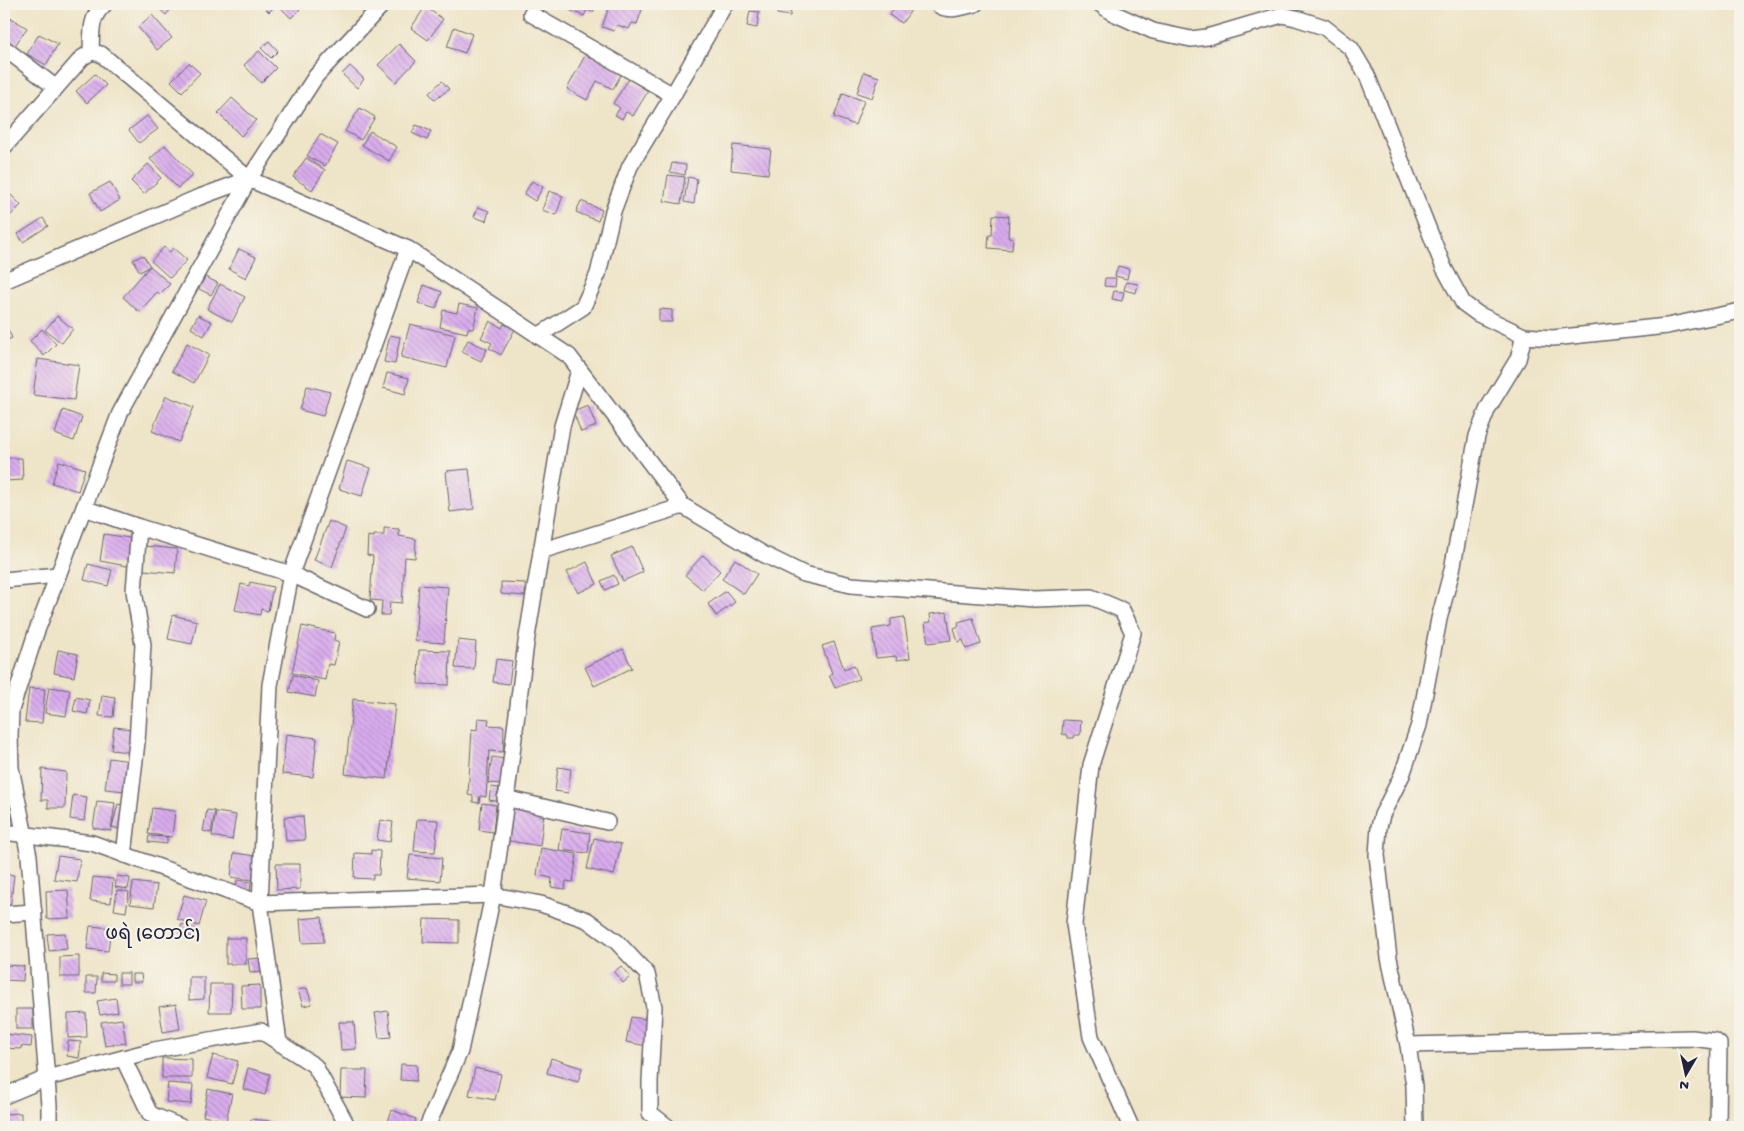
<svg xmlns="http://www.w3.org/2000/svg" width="1744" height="1131" font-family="'Gochi Hand','Noto Sans Myanmar',sans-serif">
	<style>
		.building { fill: url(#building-back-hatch) }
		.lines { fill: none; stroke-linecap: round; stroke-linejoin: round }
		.street-casing { stroke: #69666c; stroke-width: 18 }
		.street { stroke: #fff; stroke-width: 15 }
		.labels { text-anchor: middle; stroke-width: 4.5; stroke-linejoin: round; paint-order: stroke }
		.quarter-label { font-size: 19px; fill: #22223b; stroke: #f7f3e8 }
	</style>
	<defs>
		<pattern id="building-back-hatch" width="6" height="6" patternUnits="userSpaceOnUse" patternTransform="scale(1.25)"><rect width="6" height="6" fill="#daadee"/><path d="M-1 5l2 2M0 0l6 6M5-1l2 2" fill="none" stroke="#b08cc2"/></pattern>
	</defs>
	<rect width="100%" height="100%" fill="#f7f3e8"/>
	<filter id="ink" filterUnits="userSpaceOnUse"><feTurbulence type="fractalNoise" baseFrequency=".02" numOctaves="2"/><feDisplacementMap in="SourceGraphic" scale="10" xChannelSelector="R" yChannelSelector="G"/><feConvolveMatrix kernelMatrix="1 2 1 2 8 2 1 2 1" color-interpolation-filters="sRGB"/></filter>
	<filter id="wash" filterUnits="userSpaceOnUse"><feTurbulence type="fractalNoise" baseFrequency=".0096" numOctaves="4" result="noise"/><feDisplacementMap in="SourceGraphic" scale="20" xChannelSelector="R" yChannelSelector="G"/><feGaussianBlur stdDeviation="1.12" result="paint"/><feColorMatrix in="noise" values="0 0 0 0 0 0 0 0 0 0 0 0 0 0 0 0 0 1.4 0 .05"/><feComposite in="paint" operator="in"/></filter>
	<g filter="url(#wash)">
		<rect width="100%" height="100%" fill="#eee4c7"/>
		<g id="blocks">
			<g class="building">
				<polygon points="156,4 175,4 166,15 155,5"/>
				<polygon points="261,4 294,4 300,9 291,18 277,4 269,12"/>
				<polygon points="572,4 597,4 593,12 587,10 584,16 569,10"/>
				<polygon points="610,4 644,4 637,24 632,23 629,29 617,25 614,31 602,27"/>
				<polygon points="779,4 792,4 790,16 777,14"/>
				<polygon points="897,4 910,4 914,6 902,23 889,15"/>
				<polygon points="425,7 443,19 428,40 411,28"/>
				<polygon points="750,11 759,12 757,28 747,26"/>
				<polygon points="152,15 172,38 157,50 138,27"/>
				<polygon points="11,18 27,28 14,47 4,40 4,28"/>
				<polygon points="454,27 472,34 465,53 447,47"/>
				<polygon points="39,34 58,44 46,65 27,54"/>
				<polygon points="269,41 278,51 271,58 261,48"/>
				<polygon points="399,44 416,61 396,82 378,65"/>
				<polygon points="259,51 276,68 261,83 244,65"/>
				<polygon points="587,52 623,71 613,89 597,81 587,100 567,89"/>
				<polygon points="189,63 200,73 182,92 171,81"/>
				<polygon points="350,66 364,79 357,88 342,74"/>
				<polygon points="864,72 879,77 872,98 857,93"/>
				<polygon points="95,74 106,85 87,103 76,91"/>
				<polygon points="629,79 648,91 633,116 626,112 622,119 615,115 620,108 613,103"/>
				<polygon points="442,81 449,89 435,100 429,93"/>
				<polygon points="843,93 864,101 855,125 834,117"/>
				<polygon points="232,98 256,120 241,136 218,113"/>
				<polygon points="360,108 375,117 361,140 345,131"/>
				<polygon points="147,116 158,129 139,143 129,130"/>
				<polygon points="416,125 431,131 427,140 412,133"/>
				<polygon points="370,131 397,147 389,161 362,145"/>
				<polygon points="320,134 338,144 325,166 307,156"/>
				<polygon points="165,145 193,175 178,188 150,159"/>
				<polygon points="733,145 771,149 768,174 731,170"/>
				<polygon points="306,158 325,170 312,190 293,177"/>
				<polygon points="672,163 686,165 685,175 670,172"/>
				<polygon points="148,164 161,178 144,194 131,181"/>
				<polygon points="668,175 685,177 681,204 664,201"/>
				<polygon points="688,177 697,179 694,204 684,202"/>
				<polygon points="532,181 543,187 535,201 524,194"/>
				<polygon points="110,182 120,200 100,212 90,193"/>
				<polygon points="7,191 21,205 8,218 4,214 4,195"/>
				<polygon points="549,191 563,196 556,215 542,210"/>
				<polygon points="581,201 602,210 598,221 576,212"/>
				<polygon points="478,207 489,211 486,221 474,217"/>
				<polygon points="993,215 1009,216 1008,237 1013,238 1012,250 988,248 989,235 992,235"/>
				<polygon points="43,218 48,226 23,242 18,234"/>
				<polygon points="164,247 170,252 173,248 187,260 170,278 151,261"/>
				<polygon points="239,249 256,257 246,278 229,269"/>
				<polygon points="143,255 150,266 140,272 133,260"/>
				<polygon points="150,266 170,284 160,294 157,292 139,312 123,297"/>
				<polygon points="1118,266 1129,269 1127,279 1115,276"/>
				<polygon points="205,277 218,283 211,295 199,289"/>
				<polygon points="1105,278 1116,278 1115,287 1104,286"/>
				<polygon points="1126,282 1138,284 1136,293 1124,290"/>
				<polygon points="220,284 245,297 232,322 207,309"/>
				<polygon points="424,285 442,292 436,309 418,303"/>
				<polygon points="1114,291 1124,292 1122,301 1112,299"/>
				<polygon points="459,304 478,308 473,329 468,328 467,333 440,327 443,310 457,313"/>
				<polygon points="659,309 672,310 672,322 659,322"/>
				<polygon points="198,315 212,322 204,336 191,328"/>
				<polygon points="57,316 73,329 62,343 45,330"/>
				<polygon points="490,321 502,328 504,324 515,329 501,355 489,348 492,343 481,338"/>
				<polygon points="410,324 455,335 447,368 401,357"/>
				<polygon points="4,325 6,325 12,338 4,342"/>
				<polygon points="42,329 56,344 44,356 30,341"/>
				<polygon points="390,335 400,337 395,364 384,362"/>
				<polygon points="468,340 487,349 481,361 462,352"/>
				<polygon points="187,343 209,355 194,383 172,371"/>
				<polygon points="38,359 79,365 74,400 33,395"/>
				<polygon points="387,373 409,378 405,394 383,388"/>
				<polygon points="307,386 330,392 323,416 300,410"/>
				<polygon points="166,396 194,407 179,442 152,431"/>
				<polygon points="588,405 596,426 581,432 573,411"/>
				<polygon points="63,410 82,417 74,441 55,434"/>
				<polygon points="5,458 22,458 23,480 5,481"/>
				<polygon points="59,461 85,469 78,491 52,483"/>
				<polygon points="347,461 371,468 362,496 339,489"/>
				<polygon points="469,469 474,509 450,512 446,471"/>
				<polygon points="329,521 346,528 332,567 314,560"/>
				<polygon points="384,528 399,529 399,536 416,539 415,558 405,557 402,603 390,602 389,615 381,615 382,601 370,600 373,556 367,555 368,536 374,537 374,535 384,535"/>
				<polygon points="104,534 136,539 132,567 100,561"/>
				<polygon points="145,546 177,549 175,573 143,570"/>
				<polygon points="632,547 643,572 623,581 611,556"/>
				<polygon points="703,555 720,571 703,590 685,575"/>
				<polygon points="735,559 757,574 744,594 722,579"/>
				<polygon points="587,562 597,584 578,593 567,572"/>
				<polygon points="88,564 112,570 108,586 84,580"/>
				<polygon points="614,575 618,584 605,590 601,581"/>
				<polygon points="250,582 273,587 268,611 261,609 260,615 235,610 241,584 249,586"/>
				<polygon points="501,582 525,583 525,596 501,594"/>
				<polygon points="419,585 448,587 444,643 415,641"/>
				<polygon points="726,591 735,602 716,616 708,604"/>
				<polygon points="947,612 951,640 928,643 925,623 931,622 930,614"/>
				<polygon points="173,615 197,621 192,644 168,639"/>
				<polygon points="904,617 910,658 897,660 896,656 876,658 872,629 891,626 891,619"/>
				<polygon points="973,618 981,644 966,649 963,640 958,642 954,628 959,626 958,622"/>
				<polygon points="302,626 335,633 334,640 339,642 334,665 328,664 325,680 292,673"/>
				<polygon points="458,640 476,642 474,669 455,668"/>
				<polygon points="834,642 844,669 854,665 859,679 835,688 829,675 832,673 822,646"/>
				<polygon points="623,649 632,668 594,686 585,667"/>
				<polygon points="58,650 78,654 74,677 54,673"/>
				<polygon points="419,650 450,651 449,685 418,684"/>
				<polygon points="496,659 512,661 509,684 493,682"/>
				<polygon points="293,675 318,681 315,697 289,692"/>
				<polygon points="49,687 70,690 66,716 45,713"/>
				<polygon points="29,688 45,689 42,723 25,722"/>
				<polygon points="102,695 115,697 113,717 99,716"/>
				<polygon points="76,697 90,700 87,714 73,711"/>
				<polygon points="353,699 395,704 387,779 345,774"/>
				<polygon points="478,718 489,719 488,725 504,726 503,752 489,751 486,797 480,796 479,803 473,802 473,796 468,795 472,729 477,730"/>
				<polygon points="1063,720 1081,721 1080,735 1075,735 1074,738 1068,738 1068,735 1062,734"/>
				<polygon points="114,727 132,729 129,752 111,750"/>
				<polygon points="286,734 317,738 313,777 282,774"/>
				<polygon points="492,757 504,759 501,784 488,783"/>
				<polygon points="109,758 130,761 126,791 105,789"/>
				<polygon points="558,767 571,769 568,793 555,791"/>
				<polygon points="42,769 66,772 65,808 48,808 48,800 41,800"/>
				<polygon points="491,787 499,788 497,801 489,800"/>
				<polygon points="4,795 14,796 11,825 4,824"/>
				<polygon points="73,795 87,797 84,821 70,819"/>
				<polygon points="97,801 115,803 111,831 93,828"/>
				<polygon points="482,803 496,805 493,832 479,830"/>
				<polygon points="118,804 126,806 120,829 112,827"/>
				<polygon points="152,808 175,811 172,837 148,834"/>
				<polygon points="512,808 544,813 540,846 504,840"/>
				<polygon points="207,810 215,811 211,833 203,831"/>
				<polygon points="216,812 236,815 232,840 212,836"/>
				<polygon points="303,816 305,840 286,841 284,817"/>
				<polygon points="417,819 438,820 435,852 414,851"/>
				<polygon points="380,820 393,822 390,842 377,840"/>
				<polygon points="562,829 590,833 588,853 559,850"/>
				<polygon points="149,836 167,837 167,844 148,842"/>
				<polygon points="594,838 621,844 614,875 587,869"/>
				<polygon points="541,848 577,854 573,882 566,881 565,889 551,887 552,878 537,875"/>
				<polygon points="371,850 380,851 379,875 373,875 373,879 354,878 355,853 371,854"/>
				<polygon points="234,853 256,856 252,880 231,877"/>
				<polygon points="410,855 442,858 440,881 407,878"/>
				<polygon points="58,856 80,859 77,882 54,879"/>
				<polygon points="276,864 300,864 300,889 277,890"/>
				<polygon points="4,874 14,875 10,911 4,911"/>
				<polygon points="117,876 130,878 128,889 115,887"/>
				<polygon points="93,877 113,879 111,903 90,901"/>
				<polygon points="237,880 251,882 250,891 236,889"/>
				<polygon points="133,882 157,885 154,907 130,904"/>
				<polygon points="68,890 70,918 47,919 46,891"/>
				<polygon points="117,890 129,892 126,912 114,910"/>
				<polygon points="184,895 206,901 199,926 177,919"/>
				<polygon points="322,917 324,942 302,943 300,919"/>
				<polygon points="424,919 459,920 459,943 423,942"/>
				<polygon points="182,924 198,930 195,938 179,933"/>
				<polygon points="90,926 111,928 108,951 87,949"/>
				<polygon points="65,933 67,949 49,951 47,934"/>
				<rect x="226" y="938" width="20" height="26"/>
				<polygon points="79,956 79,977 60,977 60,957"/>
				<polygon points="261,958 263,972 250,973 248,959"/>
				<polygon points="4,965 24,966 23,981 4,980"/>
				<polygon points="621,966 630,977 623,983 614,972"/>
				<polygon points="101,973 114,974 114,981 101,981"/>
				<rect x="119" y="973" width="10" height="11"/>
				<polygon points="132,974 141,974 142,982 132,982"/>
				<polygon points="86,977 97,977 96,993 86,993"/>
				<polygon points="189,977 204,977 204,999 189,1000"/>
				<polygon points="210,984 232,984 231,1012 209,1012"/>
				<polygon points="260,985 260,1009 242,1009 241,986"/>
				<polygon points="307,988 312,1004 303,1006 298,990"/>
				<polygon points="116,998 118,1012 100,1015 97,1001"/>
				<polygon points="176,1004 180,1029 163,1032 159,1007"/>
				<rect x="16" y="1009" width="17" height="20"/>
				<polygon points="388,1011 391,1037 379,1038 375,1013"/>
				<polygon points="86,1013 87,1037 68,1038 68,1014"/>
				<polygon points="631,1017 651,1020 647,1046 626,1042"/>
				<polygon points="122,1019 126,1043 105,1046 101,1022"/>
				<polygon points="339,1022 354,1022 356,1049 341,1050"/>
				<polygon points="5,1034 32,1037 31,1047 21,1046 21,1049 4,1048"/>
				<polygon points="68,1041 81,1042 79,1058 67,1056"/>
				<polygon points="213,1055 238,1061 232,1084 207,1078"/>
				<polygon points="162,1058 192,1059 192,1078 162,1078"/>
				<polygon points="551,1058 582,1068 578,1082 547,1073"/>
				<polygon points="401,1064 417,1065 416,1081 400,1080"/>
				<polygon points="248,1068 270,1074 265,1095 243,1089"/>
				<polygon points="475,1068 501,1074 495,1100 469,1095"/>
				<polygon points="341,1070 367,1070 366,1098 340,1097"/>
				<polygon points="168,1083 193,1085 191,1104 166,1102"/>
				<polygon points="208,1089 232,1094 226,1121 203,1116"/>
				<polygon points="392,1110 416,1119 413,1127 386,1127"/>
				<polygon points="21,1113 21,1125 4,1125 4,1114"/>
				<polygon points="251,1119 272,1121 271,1127 250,1127"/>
			</g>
		</g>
	</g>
	<g filter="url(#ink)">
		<use href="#blocks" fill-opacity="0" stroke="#69666c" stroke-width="1"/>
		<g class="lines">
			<defs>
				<g id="street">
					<path d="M 937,4 C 948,13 963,7 975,4"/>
					<polyline points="1100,4 1111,12 1153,31 1191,39 1207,37 1282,15 1296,18 1324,27 1351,48 1367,75 1444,268 1463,303 1478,314 1524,336 1553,338 1667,326 1740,311"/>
					<polyline points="531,14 673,95"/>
					<polyline points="4,48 55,87"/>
					<path d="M 91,52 C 92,34 89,17 105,4"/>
					<polyline points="4,147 82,58 91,52 101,54 249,179 408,249 569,356 683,506 763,554 804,574 851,585 1034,599 1091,597 1122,610 1133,633 1091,765 1074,924 1091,1037 1131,1127"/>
					<polyline points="4,281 197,198 249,179"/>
					<polyline points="538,336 583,307 598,274 613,211 630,166 673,95 725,4"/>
					<polyline points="84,508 139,527 291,574 367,609"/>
					<polyline points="541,551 683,506"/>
					<polyline points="4,580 58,575"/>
					<polyline points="505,798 607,822"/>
					<polyline points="4,832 92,843 260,903 493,895 541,904 587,920 617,942 647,974 654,1007 650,1081 650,1113 668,1127"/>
					<polyline points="124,855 137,742 143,645 134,591 139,527"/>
					<polyline points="4,914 34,912"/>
					<polyline points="279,1043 260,903 270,685 291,574 408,249"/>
					<polyline points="1408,1045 1692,1038 1715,1041 1719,1044 1718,1127"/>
					<polyline points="123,1058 150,1114 181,1127"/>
					<polyline points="4,1096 47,1078 154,1050 261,1031 315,1066 348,1127"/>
					<polyline points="49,1127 49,1105 29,856 11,768 10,736 11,710 36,633 120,413 249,179 316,76 383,4"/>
					<polyline points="427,1127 460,1051 493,895 503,824 526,643 562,426 579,371"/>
					<polyline points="1415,1127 1414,1086 1408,1045 1389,958 1377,855 1379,827 1382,815 1402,775 1419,725 1439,619 1452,570 1477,436 1488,408 1518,359 1524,336"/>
				</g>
			</defs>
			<use href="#street" class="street-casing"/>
			<use href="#street" class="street"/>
		</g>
	</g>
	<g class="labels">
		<g class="quarter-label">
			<text x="153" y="939">ဖရဲ (တောင်)</text>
		</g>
	</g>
	<rect width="1744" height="1131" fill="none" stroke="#f7f3e8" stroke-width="20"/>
	<g transform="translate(1686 1074) rotate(189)" stroke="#f7f3e8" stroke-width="4" paint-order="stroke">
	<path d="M0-4L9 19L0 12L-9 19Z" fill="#22223b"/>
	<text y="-8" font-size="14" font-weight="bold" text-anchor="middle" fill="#22223b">N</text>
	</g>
</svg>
